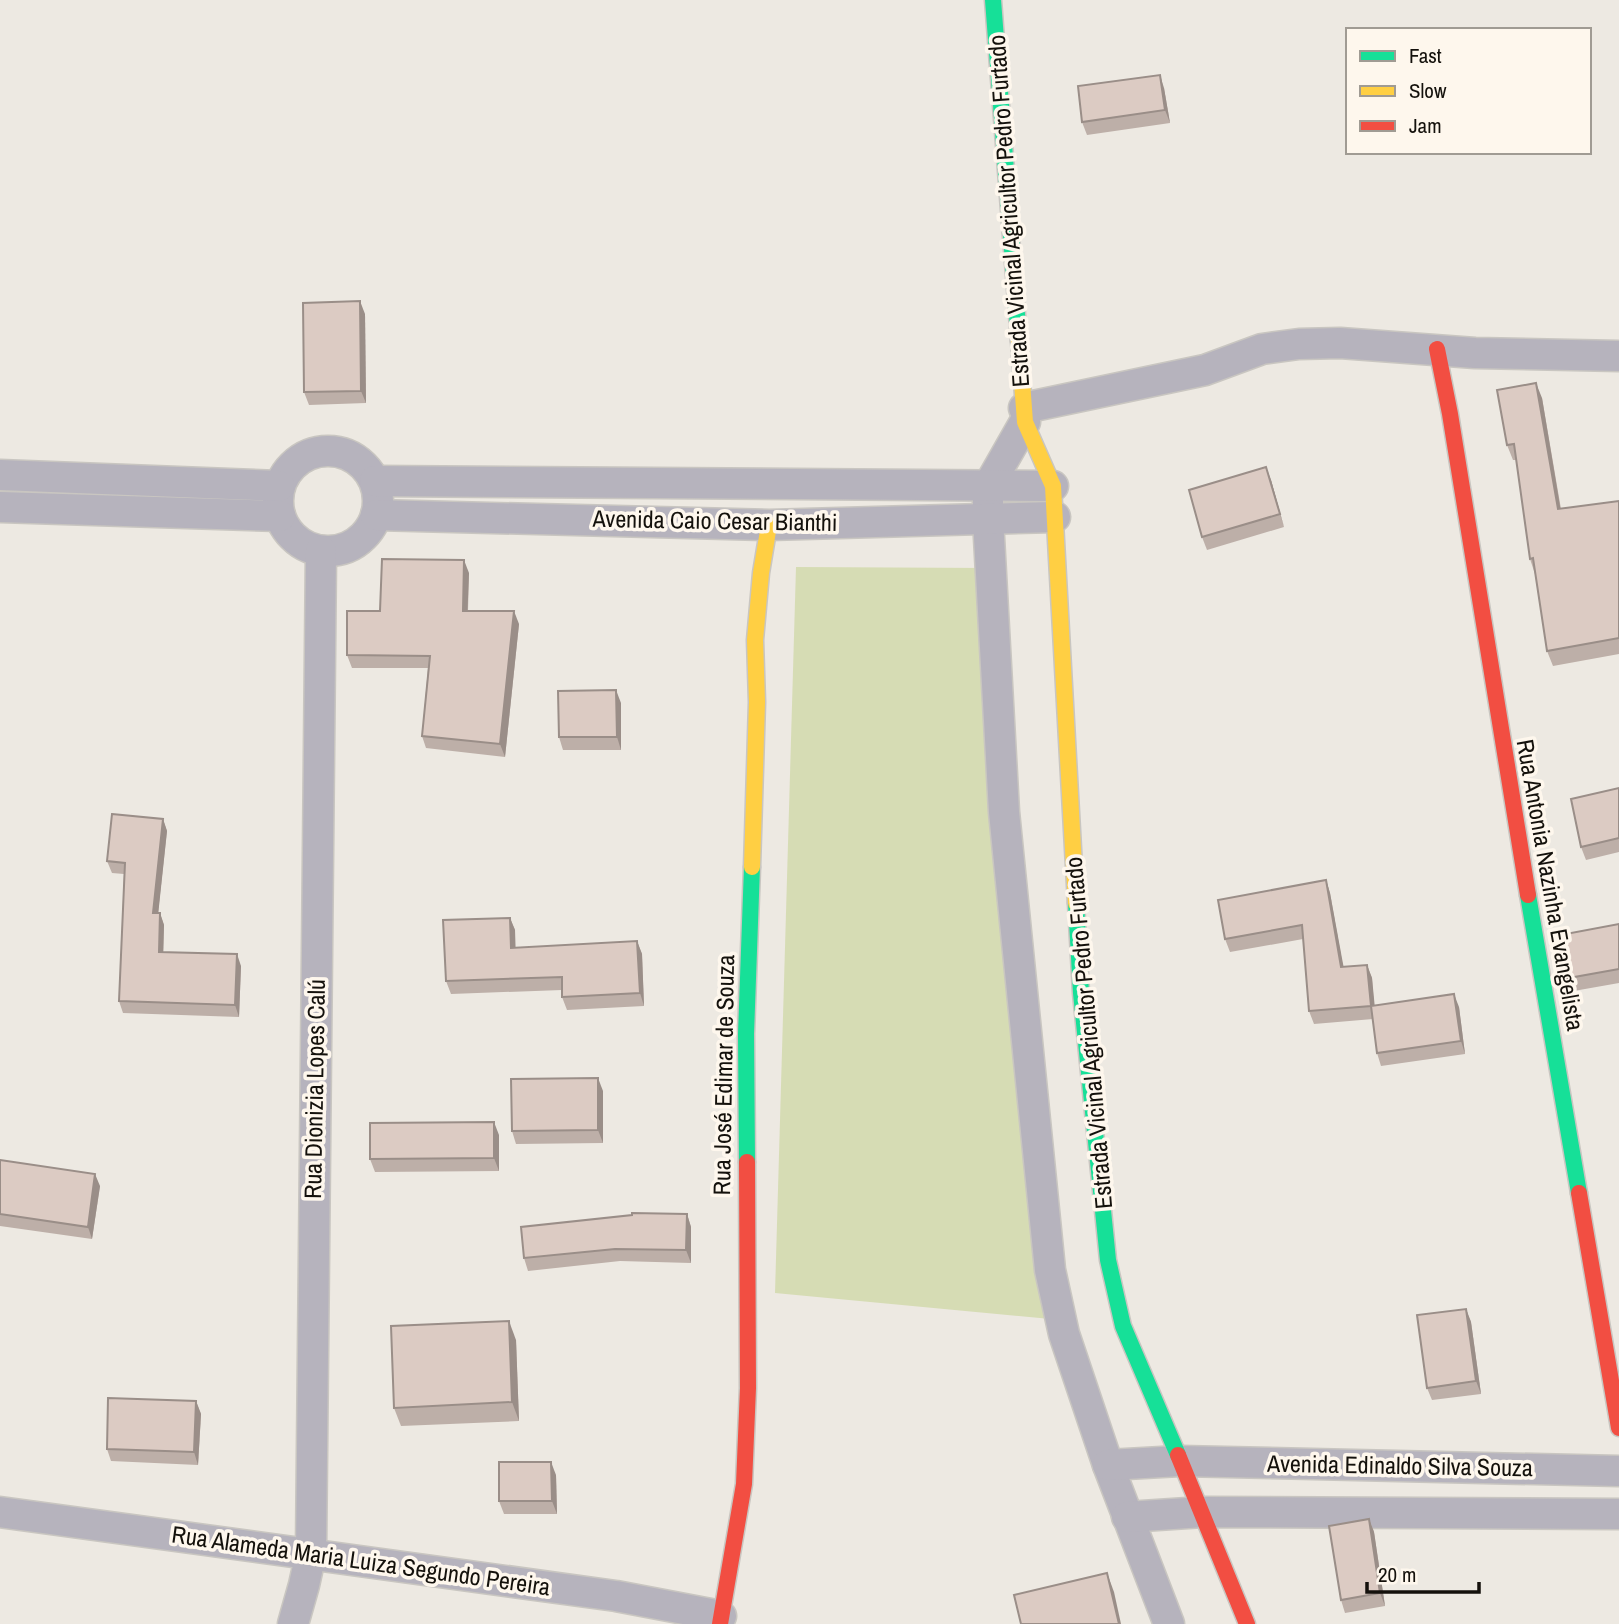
<svg xmlns="http://www.w3.org/2000/svg" width="1619" height="1624" font-family="'Archivo Narrow',sans-serif">
	<style>
		.green { fill: #d6dcb4 }
		.lines { fill: none; stroke-linecap: round; stroke-linejoin: round }
		.street-casing { stroke: #c9c6c1; stroke-width: 33 }
		.fast-casing { stroke: #c9c6c1; stroke-width: 19 }
		.slow-casing { stroke: #c9c6c1; stroke-width: 19 }
		.jam-casing { stroke: #c9c6c1; stroke-width: 19 }
		.street { stroke: #b6b3bd; stroke-width: 30 }
		.fast { stroke: #16e098; stroke-width: 16 }
		.slow { stroke: #ffcf43; stroke-width: 16 }
		.jam { stroke: #f24e42; stroke-width: 16 }
		.wall { fill: #bdafa8 }
		.shaded-wall { fill: #9a8e88 }
		.building { fill: #dccbc3; stroke: #9a8e88; stroke-width: 2 }
		.labels { text-anchor: middle; stroke-width: 7; stroke-linejoin: round; paint-order: stroke }
		.street-label { font-size: 24px; fill: #14110c; stroke: #fef7ed }
	</style>
	<rect width="100%" height="100%" fill="#ede9e2"/>
	<polygon class="green" points="796,567 990,568 1061,1320 775,1293"/>
	<g class="lines">
		<defs>
			<g id="street">
				<polyline points="1024,408 1205,370 1262,349 1299,344 1340,343 1475,353 1619,356"/>
				<polyline points="1025,422 988,487 988,519 1004,812 1050,1270 1064,1334 1108,1465 1169,1624"/>
				<circle cx="328" cy="501" r="50"/>
				<polyline points="0,475 279,486"/>
				<polyline points="375,481 1053,486"/>
				<polyline points="0,507 280,516"/>
				<polyline points="376,515 769,525 1055,517"/>
				<polyline points="1108,1465 1180,1461 1619,1471"/>
				<polyline points="0,1512 616,1596 721,1616"/>
				<polyline points="1127,1517 1203,1512 1619,1514"/>
				<polyline points="293,1624 304,1585 311,1553 321,551"/>
			</g>
			<g id="fast">
				<polyline points="993,0 1019,341"/>
				<polyline points="1528,895 1579,1193"/>
				<polyline points="1076,903 1081,993 1108,1260 1123,1326 1178,1455"/>
				<polyline points="747,1162 746,1034 752,867"/>
			</g>
			<g id="slow">
				<polyline points="1019,341 1025,422 1053,486 1076,903"/>
				<polyline points="752,867 757,702 755,640 761,573 769,525"/>
			</g>
			<g id="jam">
				<polyline points="1437,349 1450,414 1528,895"/>
				<polyline points="1579,1193 1619,1428"/>
				<polyline points="1178,1455 1247,1624"/>
				<polyline points="720,1624 744,1484 748,1388 747,1162"/>
			</g>
		</defs>
		<use href="#street" class="street-casing"/>
		<use href="#fast" class="fast-casing"/>
		<use href="#slow" class="slow-casing"/>
		<use href="#jam" class="jam-casing"/>
		<use href="#street" class="street"/>
		<use href="#fast" class="fast"/>
		<use href="#slow" class="slow"/>
		<use href="#jam" class="jam"/>
	</g>
	<g class="wall">
		<polygon points="1164,88 1170,123 1087,135 1082,122"/>
		<polygon points="365,314 366,403 309,405 304,392"/>
		<polygon points="1542,398 1561,509 1619,501 1619,654 1553,666 1547,651 1535,574 1530,559 1516,460 1513,460 1507,445"/>
		<polygon points="1271,480 1284,527 1207,550 1202,537"/>
		<polygon points="469,573 468,611 519,624 505,757 426,748 422,736 428,668 352,668 347,655 380,611"/>
		<polygon points="621,703 621,750 563,750 559,737"/>
		<polygon points="1619,788 1619,852 1586,860 1581,847"/>
		<polygon points="163,819 167,831 158,913 160,913 164,925 163,952 241,966 239,1017 123,1013 119,1001 124,874 112,873 107,861"/>
		<polygon points="1326,880 1330,893 1343,967 1367,965 1372,978 1374,1005 1459,1007 1465,1054 1381,1066 1377,1053 1373,1019 1314,1024 1309,1011 1303,939 1230,952 1225,939"/>
		<polygon points="510,918 515,930 515,948 637,941 642,954 644,1006 567,1010 562,997 562,990 451,994 446,981"/>
		<polygon points="1619,924 1619,983 1568,992 1563,979"/>
		<polygon points="603,1091 603,1143 516,1144 512,1131"/>
		<polygon points="499,1135 499,1171 375,1172 370,1159"/>
		<polygon points="0,1160 100,1186 92,1239 0,1226"/>
		<polygon points="687,1214 691,1227 691,1263 620,1261 528,1271 524,1258"/>
		<polygon points="1466,1309 1471,1322 1481,1394 1432,1400 1427,1388"/>
		<polygon points="516,1340 519,1421 401,1426 394,1408"/>
		<polygon points="196,1401 201,1414 198,1465 111,1461 107,1449"/>
		<polygon points="556,1475 557,1514 504,1514 499,1501"/>
		<polygon points="1369,1519 1374,1532 1385,1606 1345,1613 1341,1600"/>
	</g>
	<g class="shaded-wall">
		<polygon points="1160,75 1164,88 1170,123 1165,110"/>
		<polygon points="360,301 365,314 366,403 361,391"/>
		<polygon points="1536,383 1542,398 1563,524 1558,509"/>
		<polygon points="1266,467 1271,480 1284,527 1280,514"/>
		<polygon points="464,560 469,573 467,623 463,611"/>
		<polygon points="514,611 519,624 505,757 500,744"/>
		<polygon points="616,690 621,703 621,750 617,737"/>
		<polygon points="163,819 167,831 157,925 153,913"/>
		<polygon points="1326,880 1330,893 1346,980 1341,967"/>
		<polygon points="160,913 164,925 163,964 159,952"/>
		<polygon points="510,918 515,930 516,961 511,948"/>
		<polygon points="637,941 642,954 644,1006 640,993"/>
		<polygon points="237,954 241,966 239,1017 235,1005"/>
		<polygon points="1367,965 1372,978 1376,1019 1371,1006"/>
		<polygon points="1454,994 1459,1007 1465,1054 1461,1041"/>
		<polygon points="598,1078 603,1091 603,1143 598,1130"/>
		<polygon points="494,1122 499,1135 499,1171 494,1158"/>
		<polygon points="95,1174 100,1186 92,1239 88,1227"/>
		<polygon points="687,1214 691,1227 691,1263 686,1250"/>
		<polygon points="1466,1309 1471,1322 1481,1394 1476,1381"/>
		<polygon points="509,1321 516,1340 519,1421 512,1402"/>
		<polygon points="196,1401 201,1414 198,1465 194,1452"/>
		<polygon points="551,1462 556,1475 557,1514 552,1501"/>
		<polygon points="1369,1519 1374,1532 1385,1606 1380,1593"/>
		<polygon points="1107,1573 1114,1592 1121,1624 1119,1624"/>
	</g>
	<g class="building">
		<polygon points="1160,75 1165,110 1082,122 1078,86"/>
		<polygon points="360,301 361,391 304,392 303,303"/>
		<polygon points="1536,383 1558,509 1619,501 1619,638 1547,651 1533,558 1530,559 1514,444 1507,445 1497,390"/>
		<polygon points="1266,467 1280,514 1202,537 1189,490"/>
		<polygon points="382,559 464,560 463,611 514,611 500,744 422,736 430,656 347,655 347,611 380,611"/>
		<polygon points="616,690 617,737 559,737 558,691"/>
		<polygon points="1619,788 1619,838 1581,847 1571,799"/>
		<polygon points="112,814 163,819 153,913 160,913 159,952 237,954 235,1005 119,1001 125,863 107,861"/>
		<polygon points="1326,880 1341,967 1367,965 1371,1006 1309,1011 1302,925 1225,939 1218,900"/>
		<polygon points="510,918 511,948 637,941 640,993 562,997 562,977 446,981 443,920"/>
		<polygon points="1619,924 1619,969 1563,979 1555,936"/>
		<polygon points="1454,994 1461,1041 1377,1053 1371,1006"/>
		<polygon points="598,1078 598,1130 512,1131 511,1079"/>
		<polygon points="494,1122 494,1158 370,1159 370,1123"/>
		<polygon points="0,1160 95,1174 88,1227 0,1214"/>
		<polygon points="632,1213 687,1214 686,1250 615,1249 524,1258 521,1227 632,1215"/>
		<polygon points="1466,1309 1476,1381 1427,1388 1417,1315"/>
		<polygon points="509,1321 512,1402 394,1408 391,1326"/>
		<polygon points="108,1398 196,1401 194,1452 107,1449"/>
		<polygon points="499,1462 551,1462 552,1501 499,1501"/>
		<polygon points="1369,1519 1380,1593 1341,1600 1329,1526"/>
		<polygon points="1107,1573 1119,1624 1021,1624 1014,1595"/>
	</g>
	<g class="labels">
		<g class="street-label">
			<text transform="translate(1009 211) rotate(-94)" y="8">Estrada Vicinal Agricultor Pedro Furtado</text>
			<text transform="translate(715 521) rotate(1)" y="8">Avenida Caio Cesar Bianthi</text>
			<text transform="translate(1550 885) rotate(80)" y="8">Rua Antonia Nazinha Evangelista</text>
			<text transform="translate(1089 1033) rotate(-95)" y="8">Estrada Vicinal Agricultor Pedro Furtado</text>
			<text transform="translate(724 1075) rotate(-89)" y="8">Rua José Edimar de Souza</text>
			<text transform="translate(315 1089) rotate(-89)" y="8">Rua Dionizia Lopes Calú</text>
			<text transform="translate(1400 1466) rotate(1)" y="8">Avenida Edinaldo Silva Souza</text>
			<text transform="translate(361 1561) rotate(8)" y="8">Rua Alameda Maria Luiza Segundo Pereira</text>
		</g>
	</g>
	<rect x="1346" y="28" width="245" height="126" fill="#fef7ed" stroke="#a09b93" stroke-width="2"/>
	<rect x="1360" y="51" width="35" height="10" fill="#16e098" stroke="#a09b93" stroke-width="2"/>
	<text x="1409" y="63" font-size="21" fill="#14110c">Fast</text>
	<rect x="1360" y="86" width="35" height="10" fill="#ffcf43" stroke="#a09b93" stroke-width="2"/>
	<text x="1409" y="98" font-size="21" fill="#14110c">Slow</text>
	<rect x="1360" y="121" width="35" height="10" fill="#f24e42" stroke="#a09b93" stroke-width="2"/>
	<text x="1409" y="133" font-size="21" fill="#14110c">Jam</text>
	<path d="M1367 1582v10h112v-10" fill="none" stroke="#14110c" stroke-width="3.5"/>
	<text x="1378" y="1582" font-size="21" fill="#14110c" stroke="#fef7ed" stroke-width="5" paint-order="stroke">20 m</text>
</svg>
